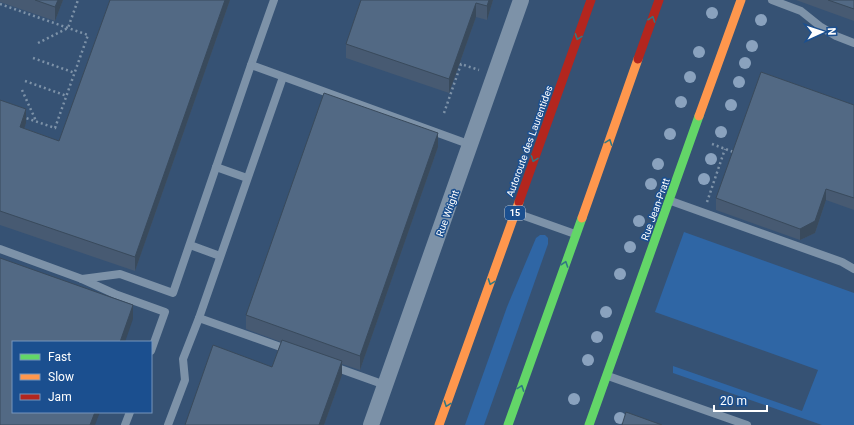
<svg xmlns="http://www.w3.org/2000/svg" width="854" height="425" font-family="Roboto,sans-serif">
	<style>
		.green { fill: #2f66a5 }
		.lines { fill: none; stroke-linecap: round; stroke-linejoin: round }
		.path { stroke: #7d92a8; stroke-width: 2.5; stroke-dasharray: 2 3; stroke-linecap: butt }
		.lane { stroke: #7d92a8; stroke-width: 8 }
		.street { stroke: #7d92a8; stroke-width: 16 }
		.fast { stroke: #63d668; stroke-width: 9 }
		.slow { stroke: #ff974d; stroke-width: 9 }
		.jam { stroke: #b3261e; stroke-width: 9 }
		.tree { fill: #8aa2be }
		.wall { fill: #475a72 }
		.shaded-wall { fill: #394a5c }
		.building { fill: #526984; stroke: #394a5c }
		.oneway { stroke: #317883 }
		.labels { text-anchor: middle; stroke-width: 3; stroke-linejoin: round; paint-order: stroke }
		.shield { fill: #1b4f8f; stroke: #bbcadd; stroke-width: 1 }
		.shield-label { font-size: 9px; font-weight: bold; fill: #fff }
		.street-label { font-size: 10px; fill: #fff; stroke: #1b4f8f }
	</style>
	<rect width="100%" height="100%" fill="#365274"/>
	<g class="green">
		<polygon points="684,232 854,293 854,425 822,425 673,373 673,366 802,411 818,370 655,312"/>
		<polygon points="540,235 545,235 548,238 548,244 484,425 465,425 507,307 536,238"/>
	</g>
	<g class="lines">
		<g class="path">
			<polyline points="0,4 88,35 55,128 23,117"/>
			<polyline points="38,43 68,28 78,0"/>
			<polyline points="33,58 75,73"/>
			<polyline points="25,81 67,96"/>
			<polyline points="22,90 36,121"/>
			<polyline points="444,113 461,64 479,70"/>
			<polyline points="712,144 736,153"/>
			<polyline points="707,202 725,149"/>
		</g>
		<g class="lane">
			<polyline points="274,0 251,65 471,145"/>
			<polyline points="772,0 801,11 821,27 836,36 854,43"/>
			<polyline points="216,167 247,178"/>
			<polyline points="671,201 842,262 854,269"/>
			<polyline points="516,213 575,234"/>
			<polyline points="190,245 220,256"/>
			<polyline points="0,249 82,279 115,294 165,312 151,351"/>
			<polyline points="82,279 120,274 173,293 251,65"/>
			<polyline points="199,318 283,77"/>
			<polyline points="332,366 385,385"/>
			<polyline points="608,376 747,425"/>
			<polyline points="125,425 130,412"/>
			<polyline points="168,425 185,380 183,359 199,318 289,350"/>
		</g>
		<polyline class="street" points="371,425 521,0"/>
		<g class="fast">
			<polyline points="508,425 582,218"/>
			<polyline points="589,425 699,116"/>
		</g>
		<g class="slow">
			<polyline points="699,116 741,0"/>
			<polyline points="582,218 638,59"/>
			<polyline points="439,425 519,202"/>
		</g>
		<g class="jam">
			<polyline points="638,59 659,0"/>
			<polyline points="519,202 591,0"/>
		</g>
	</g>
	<g class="tree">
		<circle cx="712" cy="13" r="6"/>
		<circle cx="761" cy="20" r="6"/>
		<circle cx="752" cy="46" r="6"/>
		<circle cx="699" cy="52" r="6"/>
		<circle cx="745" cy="63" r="6"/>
		<circle cx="690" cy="77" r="6"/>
		<circle cx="739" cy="82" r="6"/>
		<circle cx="681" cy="102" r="6"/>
		<circle cx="731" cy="105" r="6"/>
		<circle cx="721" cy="132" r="6"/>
		<circle cx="670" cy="134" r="6"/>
		<circle cx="711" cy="159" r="6"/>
		<circle cx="658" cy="164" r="6"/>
		<circle cx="704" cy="179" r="6"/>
		<circle cx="651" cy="184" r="6"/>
		<circle cx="639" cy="221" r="6"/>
		<circle cx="630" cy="247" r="6"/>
		<circle cx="620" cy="274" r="6"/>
		<circle cx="606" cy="312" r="6"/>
		<circle cx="597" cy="337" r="6"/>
		<circle cx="588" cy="360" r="6"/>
		<circle cx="574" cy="399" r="6"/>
		<circle cx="620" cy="418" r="6"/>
	</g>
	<g class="wall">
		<polygon points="0,0 63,0 55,21 0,2"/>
		<polygon points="110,0 230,0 135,271 0,225 0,100 26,123 24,128 59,141"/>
		<polygon points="361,0 493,0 487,20 476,17 449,93 346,58 346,44"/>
		<polygon points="796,0 854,0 854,21"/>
		<polygon points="854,105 854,210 826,200 815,233 800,240 716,210 716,198"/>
		<polygon points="438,147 360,370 342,364 342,375 324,425 185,425 272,367 281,342 246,329 246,315"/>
	</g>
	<g class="shaded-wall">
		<polygon points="58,0 63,0 55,21 55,7"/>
		<polygon points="225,0 230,0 135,271 135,257"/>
		<polygon points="489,0 493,0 487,20 487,6"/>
		<polygon points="476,3 476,17 449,93 449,79"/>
		<polygon points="26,109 26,123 20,141 20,127"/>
		<polygon points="438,133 438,147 360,370 360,356"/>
		<polygon points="826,189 826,200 815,233 800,240 800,229"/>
		<polygon points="133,305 133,319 125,342 120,342"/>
		<polygon points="342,361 342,375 324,425 319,425"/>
		<polygon points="95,412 100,412 95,425 90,425"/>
	</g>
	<g class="building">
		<polygon points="35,0 58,0 55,7"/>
		<polygon points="110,0 225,0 135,257 0,211 0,100 26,109 20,127 59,141"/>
		<polygon points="361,0 489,0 487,6 476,3 449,79 346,44"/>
		<polygon points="828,0 854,0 854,9"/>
		<polygon points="761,72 854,105 854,198 826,189 815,221 800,229 716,198"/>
		<polygon points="324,93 438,133 360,356 246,315"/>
		<polygon points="0,258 133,305 120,342 13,342 13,412 95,412 90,425 0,425"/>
		<polygon points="282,340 342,361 319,425 185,425 213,345 272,367"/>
		<polygon points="626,412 662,425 622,425"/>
	</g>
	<defs><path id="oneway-chevron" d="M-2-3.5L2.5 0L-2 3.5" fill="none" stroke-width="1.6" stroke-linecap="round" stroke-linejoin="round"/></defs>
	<g class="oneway">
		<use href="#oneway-chevron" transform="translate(652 19) rotate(-71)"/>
		<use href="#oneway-chevron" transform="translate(578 37) rotate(110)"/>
		<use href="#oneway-chevron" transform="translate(609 142) rotate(-70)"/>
		<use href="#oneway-chevron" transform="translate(534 159) rotate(110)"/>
		<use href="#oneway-chevron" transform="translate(565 264) rotate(-71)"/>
		<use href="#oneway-chevron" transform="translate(491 282) rotate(110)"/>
		<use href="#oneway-chevron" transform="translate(521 388) rotate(-70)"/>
		<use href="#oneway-chevron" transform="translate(447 404) rotate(110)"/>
	</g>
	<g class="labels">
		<rect class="shield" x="505" y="206" width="20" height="14" rx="3"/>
		<g class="shield-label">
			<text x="515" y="216">15</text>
		</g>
		<g class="street-label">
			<text transform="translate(529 141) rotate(-70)" y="4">Autoroute des Laurentides</text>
			<text transform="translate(655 209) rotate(-70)" y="4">Rue Jean-Pratt</text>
			<text transform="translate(447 213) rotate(-70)" y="4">Rue Wright</text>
		</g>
	</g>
	<rect x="12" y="341" width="140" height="72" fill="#1b4f8f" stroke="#7695bc"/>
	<rect x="20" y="354" width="20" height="6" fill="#63d668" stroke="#7695bc"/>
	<text x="48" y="361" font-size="12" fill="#ffffff">Fast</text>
	<rect x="20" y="374" width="20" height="6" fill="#ff974d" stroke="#7695bc"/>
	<text x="48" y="381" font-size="12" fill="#ffffff">Slow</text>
	<rect x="20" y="394" width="20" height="6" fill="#b3261e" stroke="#7695bc"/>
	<text x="48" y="401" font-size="12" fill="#ffffff">Jam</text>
	<g transform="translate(822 32) rotate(87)" stroke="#1b4f8f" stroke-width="3" paint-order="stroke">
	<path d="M0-3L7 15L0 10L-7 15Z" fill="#ffffff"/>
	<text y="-6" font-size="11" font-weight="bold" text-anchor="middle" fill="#ffffff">N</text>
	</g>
	<path d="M714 405v6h53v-6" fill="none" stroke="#ffffff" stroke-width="2"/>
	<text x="720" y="405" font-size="12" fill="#ffffff" stroke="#1b4f8f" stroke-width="3" paint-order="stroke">20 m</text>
</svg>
